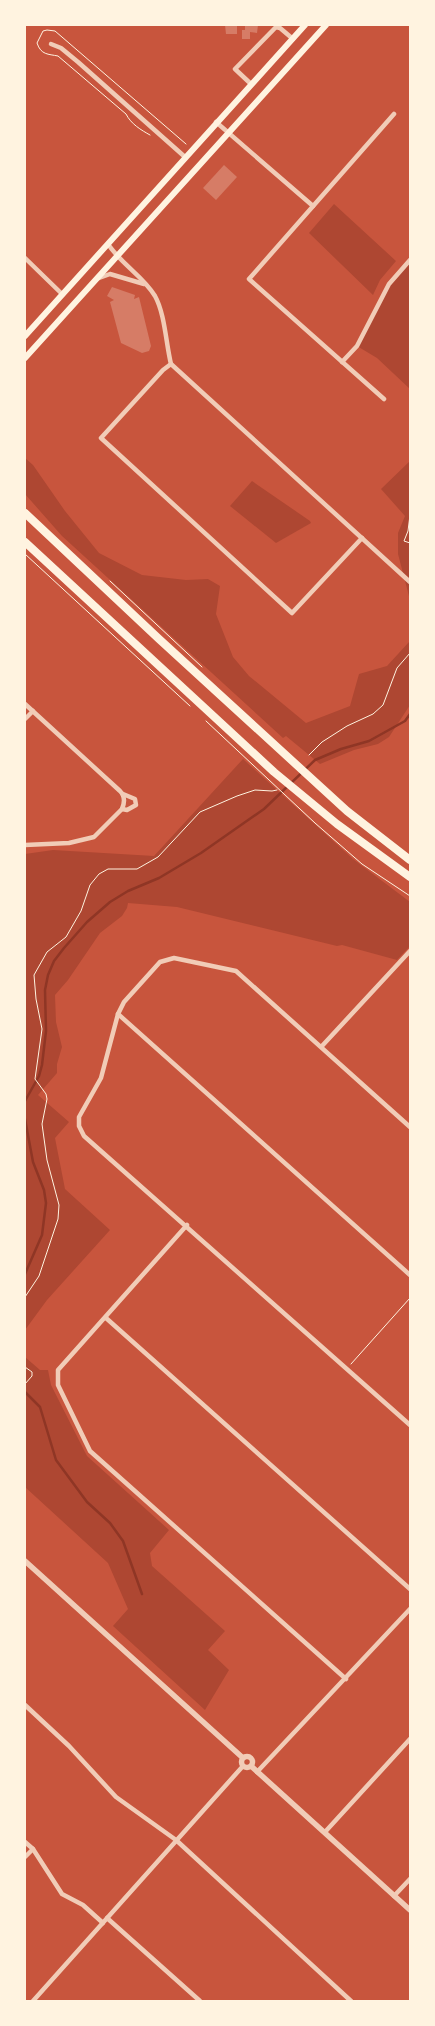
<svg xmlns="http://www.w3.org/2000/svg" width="435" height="2026" font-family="Manrope,sans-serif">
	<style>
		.green { fill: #ae4732 }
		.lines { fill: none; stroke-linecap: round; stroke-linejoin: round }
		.stream { stroke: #8f3625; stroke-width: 2.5 }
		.building { fill: #d67c66 }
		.path { stroke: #fff3e0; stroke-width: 1 }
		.minor { stroke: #f1ccb7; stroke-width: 4.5 }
		.tertiary { stroke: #f1ccb7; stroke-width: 5.5 }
		.secondary { stroke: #fff3e0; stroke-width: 6 }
		.primary { stroke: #fff3e0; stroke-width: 8 }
	</style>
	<rect width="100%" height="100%" fill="#c8553d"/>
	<g class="green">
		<polygon points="334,204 396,261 380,280 373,295 309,233"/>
		<polygon points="410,260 410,389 377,358 357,346 389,284"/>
		<polygon points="25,458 33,465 65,511 99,553 142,575 186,580 208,579 220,586 216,614 233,657 249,676 306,723 350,706 359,674 387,666 409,642 410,626 410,705 389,737 378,744 354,750 320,764 286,736 283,738 62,536 25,494"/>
		<polygon points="410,461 410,600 398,554 398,533 405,516 381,489"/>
		<polygon points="252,481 310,521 311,523 276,543 230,506"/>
		<polygon points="243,759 353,859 410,902 410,946 397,960 342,945 337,946 177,907 128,903 127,908 122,916 100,933 68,980 55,995 56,1022 62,1047 57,1064 57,1073 38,1095 69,1122 55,1138 65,1189 110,1230 47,1300 25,1330 25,854 53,850 154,856"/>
		<polygon points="25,1357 40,1370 48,1370 51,1385 87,1456 169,1530 150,1553 152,1566 225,1631 208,1650 229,1670 205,1710 113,1626 128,1609 108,1563 25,1487"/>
	</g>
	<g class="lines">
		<g class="stream">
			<polyline points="25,1101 39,1076 42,1065 46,1031 45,990 48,975 54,961 64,948 87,922 110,902 128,891 159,878 201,853 264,809 315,760 341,749 369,741 405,721 410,714"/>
			<polyline points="25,1119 33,1162 44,1190 46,1203 42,1235 25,1274"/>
			<polyline points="25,1392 40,1407 56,1460 87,1502 110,1523 123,1541 142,1594"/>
		</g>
	</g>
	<g class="building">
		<polygon points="225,25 237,25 237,34 226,34"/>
		<polygon points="245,25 258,25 257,33 250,32 250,39 242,39 242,30 245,30"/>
		<polygon points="224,165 237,177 216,200 203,188"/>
		<polygon points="112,287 135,295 134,299 139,297 151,346 149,351 142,353 121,343 110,302 114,300 107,296"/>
	</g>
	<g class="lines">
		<g class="path">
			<path d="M 150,135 C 141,130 131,124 126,114 L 58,56 C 48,54 41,55 37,43 L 43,31 L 47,30 L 55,31 L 186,144"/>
			<polyline points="410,515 408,531 404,541 410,543"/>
			<polyline points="25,554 190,706"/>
			<polyline points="110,581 202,667"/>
			<polyline points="206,721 315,823 362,864 410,896"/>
			<polyline points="309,755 322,742 347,726 373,714 383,705 397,668 410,653"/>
			<polyline points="25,1297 39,1276 58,1219 59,1205 47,1160 42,1124 47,1099 46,1094 35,1079 42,1029 36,999 34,975 47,952 66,937 81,911 90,885 99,874 108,869 137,869 158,857 200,812 237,796 255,790 272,791 277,790"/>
			<polyline points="351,1364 410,1298"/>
			<polyline points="25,1367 32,1372 32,1376 25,1384"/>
		</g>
		<g class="minor">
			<polyline points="51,44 61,48 78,62 185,157"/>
			<polyline points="251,84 235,69 276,27 280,28 293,39"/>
			<polyline points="216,122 313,206"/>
			<path d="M 108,244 C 121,264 143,276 155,296 C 165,314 166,344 171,364 L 410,582"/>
			<polyline points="25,258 62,294"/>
			<polyline points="99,278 110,274 144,284"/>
			<polyline points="342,362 357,346 389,284 410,260"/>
			<polyline points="171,364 163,370 101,438 292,613 362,538"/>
			<polyline points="384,399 249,279 394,114"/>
			<path d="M 25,704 L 120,791 C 125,796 125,802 122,809 L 94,837 L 69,843 L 25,845"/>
			<polyline points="25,719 33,711"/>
			<polyline points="122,809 127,810 136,805 135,799 123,794"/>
			<polyline points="118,1014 410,1275"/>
			<polyline points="322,1046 410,951"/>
			<polyline points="410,1127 236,971 174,958 160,962 124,1002 118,1014 101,1078 79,1117 79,1126 84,1136 410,1425"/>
			<polyline points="187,1225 58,1370 58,1385 90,1451 346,1679"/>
			<polyline points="106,1318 410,1589"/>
			<polyline points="25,1705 69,1746 116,1797 176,1840 351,2001"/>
			<polyline points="257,1772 410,1609"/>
			<polyline points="325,1832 410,1739"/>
			<polyline points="25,1842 33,1849 62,1894 83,1905 103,1923"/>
			<polyline points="25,1857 33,1849"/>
			<polyline points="394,1896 410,1879"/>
			<polyline points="107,1918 200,2001"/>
			<polyline points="33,2001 243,1766"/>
		</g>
		<g class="tertiary">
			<polyline points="25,1561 243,1758"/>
			<circle cx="247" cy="1762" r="5.5"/>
			<polyline points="251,1766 410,1910"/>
		</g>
		<g class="secondary">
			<polyline points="25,336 305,25"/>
			<polyline points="25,358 326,25"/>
		</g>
		<g class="primary">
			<polyline points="25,513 159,639 347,811 410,860"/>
			<polyline points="25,542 274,772 337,824 410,877"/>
		</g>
	</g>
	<rect width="435" height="2026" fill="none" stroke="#fff3e0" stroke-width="52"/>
</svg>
